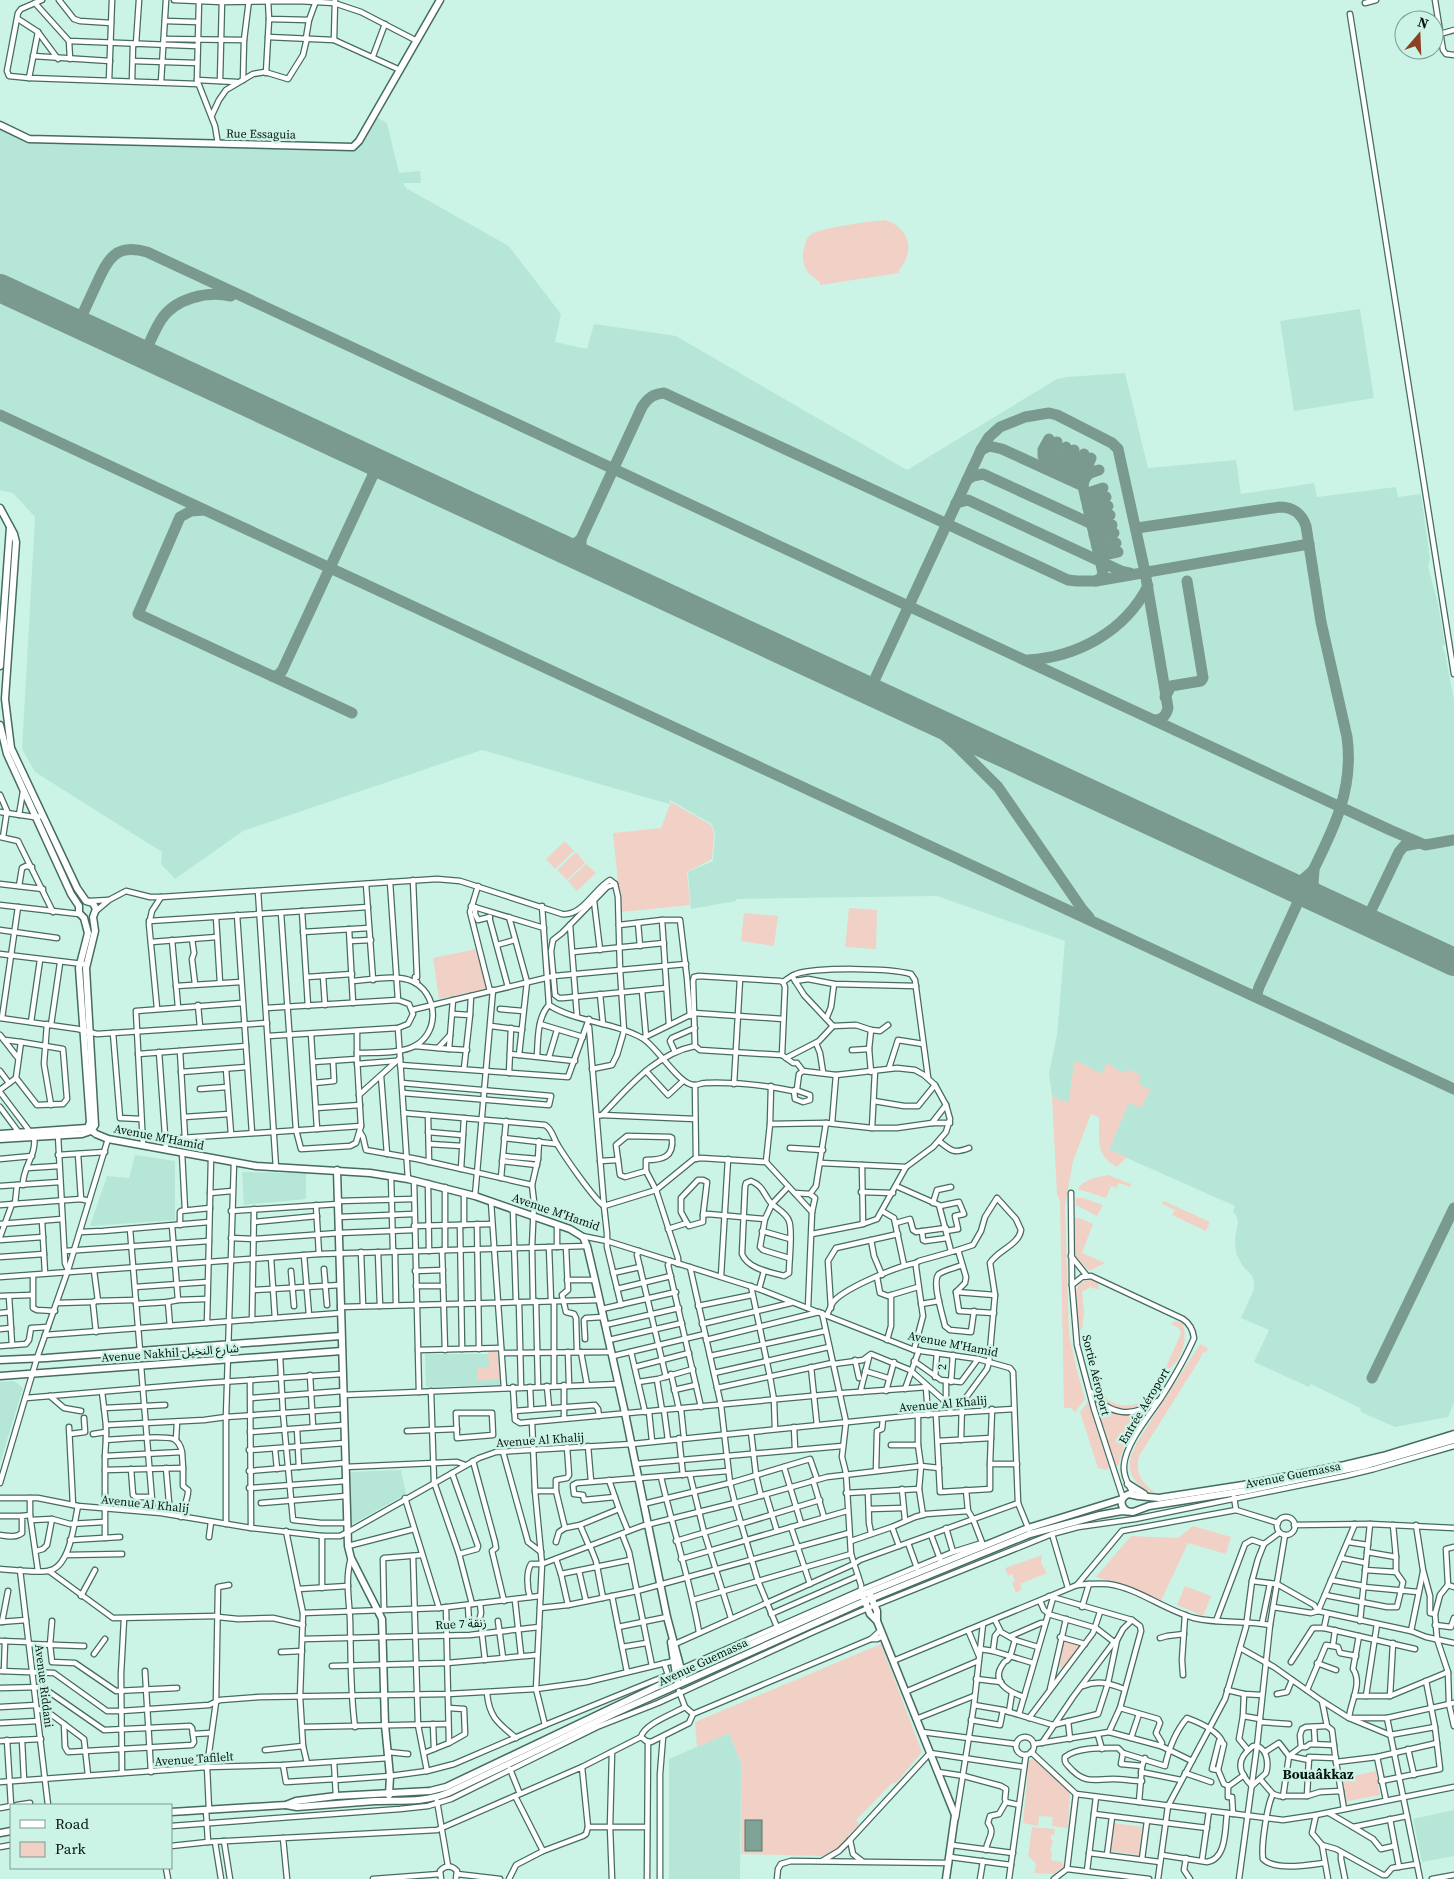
<svg xmlns="http://www.w3.org/2000/svg" width="1454" height="1879" font-family="'Source Serif 4','Noto Sans Arabic',serif">
	<style>
		.built { fill: #b6e6d7 }
		.green { fill: #f1d1c5 }
		.water { fill: #7fa296; stroke: #5b786e }
		.lines { fill: none; stroke-linecap: round; stroke-linejoin: round }
		.taxiway { stroke: #7a998f; stroke-width: 11 }
		.runway { stroke: #7a998f; stroke-width: 28 }
		.street-casing { stroke: #466b60; stroke-width: 7 }
		.secondary-casing { stroke: #466b60; stroke-width: 9 }
		.street { stroke: #fff; stroke-width: 4.5 }
		.secondary { stroke: #fff; stroke-width: 6 }
		.labels { text-anchor: middle; stroke-width: 5; stroke-linejoin: round; paint-order: stroke }
		.street-label { font-size: 12px; fill: #061511; stroke: #cbf4e6 }
		.neighbourhood-label { font-size: 14px; font-weight: bold; fill: #061511; stroke: #cbf4e6 }
	</style>
	<rect width="100%" height="100%" fill="#cbf4e6"/>
	<g class="built">
		<polygon points="376,117 387,123 399,173 420,171 421,183 403,183 406,188 507,245 511,249 561,314 555,342 587,349 594,324 676,336 907,470 1057,379 1067,377 1125,373 1148,468 1236,460 1241,494 1314,483 1317,497 1396,487 1398,497 1421,494 1430,559 1428,566 1438,604 1445,644 1442,647 1445,653 1454,700 1454,1403 1448,1417 1395,1427 1361,1412 1360,1408 1311,1384 1309,1387 1254,1362 1269,1330 1241,1318 1254,1289 1254,1282 1252,1276 1242,1265 1236,1253 1235,1239 1238,1222 1236,1215 1233,1212 1235,1206 1109,1150 1119,1126 1052,1096 1049,1074 1057,1035 1065,941 937,896 736,899 736,901 691,909 688,872 713,861 715,835 712,824 670,800 669,804 482,750 243,831 175,879 161,864 162,852 35,772 22,749 35,517 13,493 0,490 0,127 25,141 356,149"/>
		<polygon points="1360,309 1374,398 1294,411 1280,321"/>
		<polygon points="135,1155 175,1161 175,1220 90,1226 107,1176 129,1178"/>
		<polygon points="242,1172 306,1173 306,1199 244,1205"/>
		<polygon points="425,1354 501,1354 503,1382 500,1385 426,1387"/>
		<polygon points="14,1381 23,1388 0,1463 0,1382"/>
		<polygon points="401,1470 406,1494 351,1525 350,1472"/>
		<polygon points="729,1733 741,1763 740,1879 669,1879 669,1759"/>
		<polygon points="1454,1810 1454,1856 1422,1862 1413,1819"/>
	</g>
	<g class="green">
		<path d="M 884,220 C 909,226 916,251 899,270 L 899,273 L 820,285 L 820,282 C 809,276 802,267 803,254 C 804,248 805,241 809,236 C 818,227 869,222 884,220 Z"/>
		<polygon points="671,802 711,825 714,834 712,859 687,872 690,905 621,912 613,833 661,828"/>
		<polygon points="565,841 574,851 555,869 546,859"/>
		<polygon points="576,852 585,863 567,880 557,870"/>
		<polygon points="586,864 596,873 577,891 568,881"/>
		<polygon points="849,908 877,910 876,949 845,947"/>
		<polygon points="744,913 778,916 774,946 741,941"/>
		<polygon points="476,949 487,989 439,999 433,958"/>
		<path d="M 1075,1060 L 1102,1074 L 1107,1063 L 1123,1073 L 1124,1071 L 1127,1072 L 1128,1069 L 1141,1075 L 1138,1082 L 1142,1085 L 1142,1086 L 1151,1089 L 1141,1108 L 1129,1103 L 1109,1150 L 1127,1157 L 1117,1167 C 1094,1154 1100,1139 1099,1117 L 1091,1114 L 1073,1161 L 1065,1206 L 1069,1334 L 1077,1371 L 1085,1399 L 1075,1412 L 1071,1408 L 1064,1408 L 1060,1201 L 1057,1195 L 1052,1096 L 1068,1103 Z"/>
		<path d="M 1108,1175 L 1131,1184 L 1131,1187 L 1119,1183 L 1116,1188 L 1111,1186 L 1106,1198 L 1078,1189 C 1082,1180 1098,1177 1108,1175 Z"/>
		<polygon points="1076,1198 1083,1198 1103,1205 1097,1216 1076,1205"/>
		<polygon points="1164,1201 1210,1222 1206,1231 1172,1215 1175,1210 1162,1204"/>
		<polygon points="1076,1217 1093,1224 1082,1253 1105,1263 1089,1271 1075,1255 1075,1219"/>
		<polygon points="1090,1279 1098,1282 1099,1290 1090,1287 1082,1292 1084,1312 1082,1330 1078,1330 1076,1290 1080,1283"/>
		<path d="M 1175,1321 L 1182,1323 C 1189,1335 1182,1361 1169,1369 L 1166,1367 L 1181,1333 L 1179,1328 L 1171,1324 Z"/>
		<path d="M 1200,1344 L 1208,1348 L 1206,1353 L 1203,1352 L 1200,1359 L 1139,1456 C 1135,1474 1142,1483 1156,1493 C 1142,1491 1128,1478 1130,1462 C 1130,1456 1134,1450 1136,1444 Z"/>
		<polygon points="488,1352 497,1352 500,1379 477,1381 477,1368 489,1367"/>
		<path d="M 1161,1379 L 1164,1381 C 1159,1388 1154,1398 1147,1403 C 1129,1417 1100,1407 1092,1386 L 1094,1385 C 1105,1402 1125,1413 1144,1400 C 1151,1395 1156,1386 1161,1379 Z"/>
		<path d="M 1095,1401 C 1115,1418 1125,1415 1149,1409 L 1124,1447 L 1118,1466 L 1115,1465 Z"/>
		<polygon points="1088,1402 1109,1467 1107,1470 1098,1468 1080,1412"/>
		<polygon points="1193,1526 1231,1537 1226,1554 1188,1543 1161,1601 1127,1586 1096,1577 1131,1536 1178,1538"/>
		<polygon points="1042,1555 1041,1563 1047,1573 1020,1584 1022,1589 1016,1593 1012,1583 1015,1581 1012,1574 1008,1576 1005,1568"/>
		<polygon points="1185,1586 1211,1596 1203,1616 1177,1605"/>
		<polygon points="1064,1641 1083,1645 1064,1669 1059,1666"/>
		<polygon points="881,1644 922,1752 896,1783 892,1783 856,1820 859,1824 837,1849 823,1856 741,1854 741,1763 729,1733 697,1747 695,1722"/>
		<polygon points="1035,1759 1070,1792 1068,1828 1052,1826 1053,1817 1039,1816 1038,1826 1023,1823 1029,1760"/>
		<polygon points="1376,1771 1380,1795 1343,1802 1339,1779"/>
		<polygon points="1114,1823 1142,1827 1139,1855 1110,1851"/>
		<polygon points="1032,1827 1055,1829 1054,1835 1051,1835 1051,1840 1053,1840 1050,1852 1052,1853 1051,1860 1062,1862 1064,1866 1054,1874 1034,1873 1036,1867 1035,1862 1028,1856"/>
	</g>
	<rect class="water" x="745" y="1820" width="17" height="31"/>
	<g class="lines">
		<g class="taxiway">
			<path d="M 78,324 C 84,311 90,298 96,285 C 108,259 115,243 147,252 L 1390,830 L 1425,845 L 1454,840"/>
			<path d="M 144,355 C 149,344 154,331 161,320 C 175,298 207,291 231,296"/>
			<polyline points="0,415 1454,1089"/>
			<polyline points="1049,439 1043,450 1043,456 1080,475 1083,486"/>
			<polyline points="981,450 989,446 1002,449 1083,486 1103,573 1101,578 1096,581"/>
			<polyline points="370,460 373,467 373,475 376,471 386,467"/>
			<polyline points="1053,462 1051,454 1057,442"/>
			<polyline points="1062,466 1060,461 1066,447"/>
			<polyline points="1071,470 1068,464 1074,450"/>
			<polyline points="1078,474 1076,469 1084,454"/>
			<polyline points="1083,478 1091,458"/>
			<polyline points="967,480 973,476 983,474 1092,524"/>
			<path d="M 1083,484 C 1086,474 1089,473 1099,470"/>
			<polyline points="1086,498 1088,493 1103,488"/>
			<polyline points="956,503 968,500 1121,571 1130,573"/>
			<path d="M 1088,508 C 1090,498 1096,498 1106,497"/>
			<polyline points="204,510 191,511 180,517 138,614 352,713"/>
			<polyline points="1090,519 1095,510 1108,506"/>
			<polyline points="1092,526 1096,519 1110,515"/>
			<path d="M 1137,528 L 1280,507 C 1293,507 1302,514 1306,526 L 1321,622 L 1347,737 C 1355,796 1328,839 1304,889 C 1289,922 1274,954 1259,987 L 1256,997"/>
			<polyline points="1094,535 1099,528 1112,525"/>
			<path d="M 581,539 L 642,407 C 648,398 653,394 664,393 L 1068,580 L 1077,581 L 1096,581 L 1309,544"/>
			<polyline points="558,546 572,546 581,539 581,552 589,561"/>
			<polyline points="1097,546 1100,536 1114,533"/>
			<polyline points="1099,555 1102,547 1116,543"/>
			<polyline points="1100,560 1105,555 1118,552"/>
			<path d="M 1028,660 C 1078,657 1125,631 1148,586"/>
			<polyline points="272,676 277,676 282,671 373,475"/>
			<path d="M 874,681 L 981,450 L 989,437 L 1000,427 L 1025,417 L 1049,413 L 1057,415 L 1112,443 L 1118,449 L 1145,572 L 1168,708 C 1166,716 1162,720 1154,720"/>
			<polyline points="857,685 866,686 874,681 874,689 880,696"/>
			<polyline points="1165,697 1171,686 1201,681 1203,678 1187,581"/>
			<polyline points="908,710 933,726 956,745 998,787 1082,909 1089,917"/>
			<polyline points="1288,885 1300,882 1314,870 1313,884 1320,900"/>
			<polyline points="1366,921 1399,852 1404,846 1419,843"/>
			<polyline points="1372,1378 1454,1208"/>
		</g>
		<polyline class="runway" points="0,288 1454,962"/>
		<defs>
			<g id="street">
				<polyline points="42,0 21,9 18,13 7,71 9,76 29,78 198,84"/>
				<polyline points="59,0 74,19 80,21 111,23"/>
				<polyline points="174,0 222,2 298,1 334,3 361,12 417,41"/>
				<polyline points="199,0 197,80 215,126 218,144"/>
				<polyline points="268,0 269,19 309,20"/>
				<polyline points="1435,0 1443,50 1446,54 1454,55"/>
				<polyline points="35,3 69,41 197,46"/>
				<polyline points="1365,3 1376,0"/>
				<polyline points="1350,14 1454,674"/>
				<polyline points="18,19 38,32 58,59"/>
				<polyline points="165,21 198,22"/>
				<polyline points="1440,34 1454,30"/>
				<polyline points="268,37 334,40 400,70"/>
				<polyline points="306,38 309,20 316,1"/>
				<polyline points="164,39 244,40"/>
				<polyline points="334,40 335,0"/>
				<polyline points="69,41 70,59"/>
				<polyline points="136,44 139,0"/>
				<polyline points="33,56 110,61"/>
				<polyline points="373,56 385,24"/>
				<polyline points="133,61 197,63"/>
				<polyline points="266,73 269,19"/>
				<polyline points="29,78 38,32"/>
				<polyline points="109,80 112,0"/>
				<polyline points="197,80 237,82"/>
				<polyline points="243,80 244,40 249,0"/>
				<polyline points="132,81 133,44"/>
				<polyline points="220,81 222,0"/>
				<polyline points="161,82 166,0"/>
				<polyline points="212,115 219,100 226,90 253,74 265,72 288,79 303,55 307,38"/>
				<polyline points="0,795 7,811 3,837"/>
				<polyline points="0,812 34,817 42,816"/>
				<polyline points="19,815 23,791"/>
				<polyline points="0,837 18,841 53,912"/>
				<polyline points="413,880 417,977 415,977 415,982 417,982"/>
				<polyline points="390,882 398,1000"/>
				<polyline points="0,884 43,889"/>
				<polyline points="366,884 373,980"/>
				<polyline points="615,884 607,887 562,933 553,940 551,951 555,995 559,998 563,998 666,988"/>
				<polyline points="19,886 22,868 26,866 32,867"/>
				<polyline points="478,886 470,912 490,991"/>
				<polyline points="258,891 276,1168"/>
				<polyline points="90,901 108,900"/>
				<polyline points="594,901 600,950"/>
				<polyline points="0,905 79,914"/>
				<polyline points="471,906 544,928"/>
				<polyline points="475,907 475,914 478,920 490,917"/>
				<path d="M 96,911 L 109,900 L 126,891 L 150,897 L 161,897 L 437,879 L 460,881 L 562,914 C 582,917 594,889 610,880 L 615,884 L 618,897 L 620,970 L 624,1031 L 617,1055 L 612,1065 L 592,1069"/>
				<polyline points="302,911 308,1006"/>
				<polyline points="281,913 296,1130 301,1149 350,1146 356,1143 361,1126 357,1059 357,1031"/>
				<polyline points="237,915 252,1133"/>
				<polyline points="216,917 220,983"/>
				<polyline points="489,917 508,987"/>
				<polyline points="509,917 527,982 519,1055"/>
				<polyline points="662,920 669,1025"/>
				<polyline points="149,921 368,907"/>
				<polyline points="638,923 640,946"/>
				<polyline points="570,925 577,1016"/>
				<polyline points="619,925 662,920 680,920 687,978 690,1016"/>
				<polyline points="349,929 353,1003"/>
				<polyline points="0,930 57,938"/>
				<polyline points="303,932 369,928"/>
				<polyline points="192,939 194,953 192,959 195,984"/>
				<polyline points="172,940 178,1007"/>
				<polyline points="350,941 371,940"/>
				<polyline points="151,942 217,937"/>
				<polyline points="497,945 515,940"/>
				<polyline points="573,952 664,943"/>
				<polyline points="0,954 83,964"/>
				<polyline points="323,976 325,1005"/>
				<polyline points="792,976 804,995 833,1026 856,1025 871,1030 869,1049 871,1072"/>
				<polyline points="307,977 352,974"/>
				<path d="M 352,981 C 370,980 393,975 409,980 C 440,991 441,1037 410,1048 C 394,1054 374,1052 357,1053"/>
				<polyline points="795,981 808,979 834,984 916,986"/>
				<path d="M 783,982 C 787,979 791,976 796,974 C 819,967 889,968 911,974 L 915,980 L 928,1077"/>
				<polyline points="176,986 241,982"/>
				<polyline points="642,991 646,1036"/>
				<polyline points="600,994 603,1024"/>
				<polyline points="198,1005 200,1027"/>
				<path d="M 549,1005 C 575,1022 614,1022 642,1038 C 657,1046 679,1086 695,1085 C 698,1085 702,1083 705,1083 C 734,1082 764,1085 793,1091 L 797,1089 L 799,1074 L 803,1071"/>
				<polyline points="157,1008 149,924 152,911 161,897"/>
				<polyline points="266,1008 398,1000 409,1004 413,1014 408,1024 398,1028 268,1036"/>
				<polyline points="500,1009 523,1011"/>
				<polyline points="412,1010 554,976 686,964"/>
				<polyline points="453,1014 470,1015 464,1069"/>
				<polyline points="470,1015 471,996"/>
				<polyline points="827,1017 831,1007 834,984"/>
				<polyline points="0,1018 78,1029 97,1034 267,1023"/>
				<polyline points="2,1018 18,907"/>
				<polyline points="31,1022 40,960"/>
				<polyline points="47,1024 44,1064 51,1105"/>
				<polyline points="540,1024 583,1037"/>
				<polyline points="51,1025 60,963"/>
				<polyline points="491,1026 522,1030"/>
				<polyline points="589,1027 604,1206"/>
				<polyline points="398,1028 408,1179"/>
				<polyline points="871,1030 880,1031 888,1025"/>
				<polyline points="113,1033 120,1118 141,1119"/>
				<polyline points="311,1034 317,1129"/>
				<polyline points="0,1035 18,1058"/>
				<polyline points="643,1038 694,1013 783,1019"/>
				<polyline points="5,1040 21,1042"/>
				<polygon points="21,1042 63,1049 67,1099 63,1104 37,1105 16,1078"/>
				<polyline points="816,1043 820,1053 823,1072"/>
				<polyline points="415,1046 449,1049 453,1000"/>
				<polyline points="695,1046 693,981 694,977 699,976 780,981 783,982 785,987 782,1055"/>
				<polyline points="438,1048 450,1035"/>
				<polyline points="449,1049 467,1050"/>
				<polyline points="852,1050 869,1049"/>
				<polyline points="180,1051 185,1138"/>
				<polyline points="159,1052 166,1149"/>
				<polyline points="675,1052 670,1041 672,1038 695,1028"/>
				<polyline points="138,1054 246,1046"/>
				<polyline points="510,1054 575,1061"/>
				<path d="M 537,1056 C 538,1041 537,1017 549,1005 L 542,906"/>
				<polyline points="549,1057 557,1030"/>
				<polyline points="786,1058 819,1041 833,1026"/>
				<polyline points="313,1062 357,1059"/>
				<polyline points="357,1064 395,1061"/>
				<polyline points="400,1065 568,1077 589,1019"/>
				<polyline points="889,1068 898,1040 923,1044"/>
				<polyline points="226,1069 231,1134"/>
				<polyline points="0,1071 9,1083"/>
				<polyline points="646,1071 668,1095 683,1081"/>
				<polyline points="181,1072 247,1067"/>
				<polyline points="509,1073 511,1028"/>
				<polyline points="381,1076 387,1154"/>
				<polyline points="314,1083 334,1081 333,1061"/>
				<polyline points="402,1083 551,1096 549,1105 403,1093"/>
				<polyline points="734,1084 740,979"/>
				<polyline points="695,1085 696,1159"/>
				<polyline points="200,1089 227,1087"/>
				<polyline points="0,1090 16,1078"/>
				<polyline points="794,1091 795,1099 803,1102 810,1100 810,1095 796,1090"/>
				<path d="M 0,1092 L 34,1137 C 37,1155 22,1168 23,1185"/>
				<polyline points="359,1095 400,1058"/>
				<polyline points="874,1101 904,1106 918,1106 935,1085"/>
				<polyline points="0,1107 20,1134"/>
				<polyline points="316,1108 360,1105"/>
				<path d="M 404,1113 L 545,1125 C 552,1129 553,1137 557,1144 C 565,1157 593,1198 604,1206"/>
				<polyline points="428,1115 429,1162"/>
				<polyline points="602,1115 695,1119"/>
				<path d="M 597,1116 L 602,1115 C 629,1087 655,1054 695,1046 L 700,1050 L 782,1055 L 793,1063 L 797,1063 L 803,1071 L 836,1075 L 897,1068 L 915,1070 L 924,1075 L 935,1085 L 946,1105 L 950,1119 L 946,1132 L 933,1147 L 906,1167 L 877,1219 L 863,1224 L 812,1234"/>
				<polyline points="184,1117 229,1114"/>
				<polyline points="832,1123 836,1075"/>
				<polyline points="932,1123 946,1105"/>
				<polyline points="770,1124 826,1123 872,1128 897,1128 932,1123 950,1123"/>
				<polyline points="872,1128 875,1071"/>
				<polyline points="360,1132 363,1137 366,1150 417,1159 532,1185"/>
				<polyline points="428,1132 463,1135"/>
				<polyline points="58,1135 65,1263 68,1270"/>
				<polyline points="504,1138 557,1144"/>
				<polyline points="166,1139 361,1126"/>
				<path d="M 939,1141 C 951,1151 954,1154 969,1148"/>
				<polyline points="429,1144 462,1146"/>
				<polyline points="143,1145 136,1011 242,1003"/>
				<polyline points="790,1148 823,1150"/>
				<polyline points="182,1153 185,1210"/>
				<polyline points="78,1154 81,1199"/>
				<polyline points="58,1155 105,1152"/>
				<polyline points="503,1156 538,1159"/>
				<polyline points="0,1159 32,1156"/>
				<path d="M 618,1160 L 616,1145 L 627,1136 L 670,1137 L 672,1138 C 674,1157 663,1160 646,1160 L 646,1171"/>
				<polyline points="502,1161 537,1165"/>
				<polyline points="600,1161 618,1160 620,1175 625,1177 646,1171 656,1190 678,1258 678,1264"/>
				<polyline points="766,1162 770,1124 771,1086"/>
				<polyline points="821,1163 906,1167"/>
				<polyline points="862,1165 863,1224"/>
				<polyline points="27,1168 59,1166"/>
				<polyline points="461,1169 464,1118"/>
				<polyline points="391,1176 393,1251"/>
				<polyline points="501,1178 506,1121"/>
				<polyline points="414,1180 419,1392"/>
				<polyline points="428,1183 429,1251"/>
				<polyline points="0,1186 60,1182"/>
				<polyline points="896,1186 939,1205 951,1251"/>
				<path d="M 788,1187 L 772,1204 C 778,1209 787,1214 789,1221 C 793,1230 789,1261 789,1273 L 784,1276 C 770,1272 748,1269 742,1254 L 745,1187 L 746,1183 L 751,1181 C 764,1186 764,1196 772,1204 L 765,1219 L 760,1247 L 763,1250 L 789,1258"/>
				<polyline points="861,1192 893,1193"/>
				<polyline points="210,1193 232,1191"/>
				<polyline points="464,1193 464,1225"/>
				<polyline points="795,1193 810,1194 815,1198 812,1212 808,1308"/>
				<polyline points="1071,1193 1072,1285 1077,1345 1094,1409 1123,1498"/>
				<polyline points="810,1194 816,1186 826,1123"/>
				<polyline points="475,1196 493,990"/>
				<polyline points="338,1201 414,1199"/>
				<polyline points="491,1202 504,1388"/>
				<polyline points="933,1203 937,1190 951,1187"/>
				<polyline points="15,1204 17,1185"/>
				<polyline points="0,1205 81,1199 89,1201"/>
				<polyline points="316,1205 319,1254"/>
				<polyline points="940,1206 959,1202 964,1214 955,1216 958,1229 946,1231"/>
				<polyline points="513,1210 516,1302"/>
				<polyline points="231,1211 338,1204"/>
				<polyline points="882,1211 894,1218 904,1265"/>
				<polyline points="338,1217 414,1214"/>
				<polyline points="42,1221 45,1273"/>
				<polyline points="254,1222 317,1216"/>
				<polyline points="687,1223 689,1226 703,1222 703,1215"/>
				<polyline points="896,1223 910,1219 913,1230 916,1232 946,1228"/>
				<polyline points="0,1224 62,1219"/>
				<polyline points="477,1224 479,1349"/>
				<polyline points="180,1225 180,1212 181,1211 210,1208"/>
				<polyline points="460,1225 462,1349"/>
				<polyline points="557,1225 557,1247"/>
				<polyline points="172,1226 178,1300 206,1299"/>
				<polyline points="414,1226 492,1224"/>
				<polyline points="130,1229 140,1351"/>
				<polyline points="668,1229 687,1223 681,1212 681,1198 698,1180 703,1180 707,1182 703,1215 708,1214 765,1219"/>
				<polyline points="762,1231 790,1239"/>
				<polyline points="922,1231 923,1240 925,1241 947,1238"/>
				<polyline points="80,1232 103,1231 209,1222"/>
				<polyline points="582,1236 607,1241 759,1289 914,1350 978,1359 1010,1368 1013,1372 1018,1503 1029,1530"/>
				<polyline points="0,1237 12,1204"/>
				<polyline points="231,1238 254,1239 339,1233 414,1230"/>
				<polyline points="0,1240 43,1237"/>
				<polyline points="871,1240 874,1256 882,1275"/>
				<polyline points="549,1247 551,1301"/>
				<polyline points="566,1247 568,1290 562,1295 566,1312 574,1314 576,1318 577,1352"/>
				<polyline points="442,1250 445,1350"/>
				<polyline points="445,1250 445,1187"/>
				<path d="M 958,1250 L 973,1245 L 981,1231 L 985,1217 L 997,1198 L 1016,1219 L 1021,1230 C 1019,1245 998,1250 990,1263 L 995,1295 L 989,1362 L 987,1369 L 962,1403 L 961,1440"/>
				<polyline points="65,1251 209,1241"/>
				<polyline points="395,1251 396,1305"/>
				<polyline points="639,1251 637,1255 666,1377"/>
				<polyline points="361,1252 363,1306"/>
				<polyline points="378,1252 380,1306"/>
				<polyline points="304,1255 309,1315"/>
				<polyline points="1071,1256 1087,1276"/>
				<polyline points="0,1257 44,1254"/>
				<polyline points="271,1258 275,1318"/>
				<polyline points="670,1261 668,1265 701,1407"/>
				<path d="M 962,1265 C 955,1268 944,1270 939,1274 C 931,1281 943,1316 945,1326 L 950,1330 L 971,1332 L 974,1311"/>
				<polyline points="690,1267 721,1405 730,1483 735,1503 758,1581 779,1632"/>
				<polyline points="324,1269 327,1305"/>
				<polyline points="94,1271 98,1301"/>
				<polyline points="291,1271 294,1306"/>
				<polyline points="415,1271 443,1270"/>
				<polyline points="613,1273 640,1267"/>
				<polyline points="33,1275 33,1308 37,1310 55,1311"/>
				<polyline points="721,1276 728,1159"/>
				<polyline points="0,1277 319,1254 587,1246"/>
				<polyline points="877,1277 880,1293 888,1296 918,1287"/>
				<polyline points="567,1280 595,1280"/>
				<path d="M 1072,1285 L 1082,1277 L 1091,1276 L 1183,1319 C 1189,1323 1193,1330 1194,1338 C 1185,1359 1173,1379 1161,1398 C 1149,1416 1126,1443 1124,1465 C 1123,1475 1128,1484 1133,1493"/>
				<polyline points="416,1286 443,1286"/>
				<polyline points="751,1286 770,1377 774,1400 775,1429"/>
				<polyline points="135,1287 207,1282"/>
				<polyline points="617,1289 671,1276"/>
				<polyline points="759,1289 764,1271"/>
				<polyline points="253,1290 340,1285"/>
				<polyline points="956,1292 995,1295"/>
				<polyline points="0,1296 32,1295"/>
				<polyline points="9,1296 12,1345"/>
				<polyline points="533,1301 532,1247 534,1202 532,1185 538,1159 539,1141"/>
				<polyline points="536,1301 538,1386"/>
				<polyline points="554,1301 554,1386"/>
				<polyline points="519,1302 521,1387"/>
				<polyline points="57,1303 93,1302"/>
				<polyline points="136,1304 168,1302"/>
				<polyline points="921,1304 939,1301"/>
				<polyline points="621,1305 607,1247 607,1233 604,1206 656,1190 694,1159 701,1158 766,1162 812,1212"/>
				<polyline points="698,1306 752,1295"/>
				<polyline points="340,1307 600,1300"/>
				<polyline points="831,1308 828,1261 836,1248 898,1234"/>
				<polyline points="602,1309 676,1292"/>
				<polyline points="0,1313 10,1312"/>
				<polyline points="822,1313 846,1422 842,1457 846,1473 851,1554 861,1585 861,1593"/>
				<path d="M 827,1315 C 829,1311 831,1305 834,1301 C 847,1287 898,1266 916,1263"/>
				<polyline points="252,1320 254,1209"/>
				<polyline points="207,1323 341,1313"/>
				<polyline points="702,1324 791,1303"/>
				<polyline points="605,1325 679,1308"/>
				<polyline points="170,1326 168,1302 178,1300"/>
				<polyline points="0,1329 11,1328"/>
				<polyline points="96,1332 93,1304 95,1301 136,1300"/>
				<polyline points="45,1335 207,1323 211,1158"/>
				<polyline points="585,1339 584,1320 586,1318 603,1317"/>
				<polyline points="609,1340 682,1323"/>
				<polyline points="706,1340 819,1312"/>
				<polyline points="887,1340 891,1326 891,1295"/>
				<polyline points="0,1346 26,1344 29,1340 31,1328 48,1327"/>
				<polyline points="418,1350 501,1348"/>
				<polyline points="914,1350 923,1316 916,1267 916,1263 919,1261 958,1250 966,1277 965,1283 956,1292 959,1311 994,1313"/>
				<polyline points="568,1352 569,1385"/>
				<polyline points="581,1352 587,1385"/>
				<polyline points="631,1352 645,1412"/>
				<polyline points="503,1353 612,1352"/>
				<polyline points="280,1356 283,1413 293,1520 321,1523 347,1523"/>
				<polyline points="613,1356 705,1334"/>
				<polyline points="710,1356 825,1331"/>
				<polyline points="855,1360 859,1378"/>
				<polyline points="914,1361 941,1380 961,1382 978,1359"/>
				<polyline points="834,1364 863,1360 871,1354 910,1370 948,1404 951,1413"/>
				<polyline points="141,1366 153,1512"/>
				<polyline points="635,1367 689,1353"/>
				<polyline points="811,1367 817,1425"/>
				<polyline points="865,1371 888,1378"/>
				<polyline points="714,1373 829,1347"/>
				<polyline points="671,1374 679,1409"/>
				<polyline points="310,1375 313,1427"/>
				<polyline points="935,1377 937,1353"/>
				<polyline points="250,1380 251,1528"/>
				<polyline points="657,1380 662,1410"/>
				<polyline points="638,1382 658,1379 693,1369"/>
				<polyline points="951,1382 953,1355"/>
				<polyline points="564,1385 564,1418"/>
				<polyline points="547,1386 549,1408"/>
				<polyline points="513,1387 515,1420 520,1423 844,1393 928,1387"/>
				<polyline points="530,1387 531,1409"/>
				<polyline points="717,1388 832,1363"/>
				<polyline points="926,1388 928,1415"/>
				<polyline points="905,1389 919,1350"/>
				<polyline points="674,1390 696,1385"/>
				<polyline points="431,1391 434,1482 459,1554 472,1604"/>
				<polyline points="886,1391 894,1362"/>
				<polyline points="102,1392 104,1408"/>
				<polyline points="862,1392 861,1389 869,1357"/>
				<path d="M 1091,1392 C 1110,1416 1132,1418 1158,1401"/>
				<polyline points="343,1395 619,1384"/>
				<polyline points="50,1396 64,1408 81,1411"/>
				<polyline points="26,1398 205,1383 342,1374"/>
				<polyline points="251,1398 343,1391"/>
				<polyline points="944,1401 946,1396 946,1381"/>
				<polyline points="165,1405 104,1408 106,1425 204,1420 226,1417 343,1409"/>
				<polyline points="681,1409 684,1438"/>
				<polyline points="664,1410 668,1440"/>
				<polyline points="514,1411 595,1405 598,1409 599,1416"/>
				<polyline points="649,1412 652,1441"/>
				<polygon points="456,1413 492,1413 493,1435 457,1438"/>
				<polyline points="918,1415 918,1445 921,1466 919,1489 923,1515"/>
				<polyline points="936,1415 940,1492 990,1489 990,1464 992,1409"/>
				<polyline points="532,1422 535,1491 542,1564 536,1689 545,1725"/>
				<polyline points="106,1425 106,1440"/>
				<polyline points="69,1427 73,1505"/>
				<polyline points="794,1427 795,1449"/>
				<polyline points="297,1429 299,1467"/>
				<polyline points="407,1431 457,1429"/>
				<polyline points="250,1432 344,1425"/>
				<polyline points="751,1432 756,1475 761,1496"/>
				<polyline points="70,1434 85,1432 84,1418"/>
				<polyline points="93,1434 106,1432"/>
				<polyline points="679,1438 683,1475"/>
				<polyline points="176,1440 177,1422"/>
				<polyline points="938,1441 991,1438"/>
				<polyline points="891,1445 918,1445"/>
				<polyline points="588,1446 591,1481"/>
				<polyline points="275,1449 277,1469"/>
				<polyline points="249,1450 345,1443"/>
				<path d="M 182,1452 C 181,1447 179,1442 174,1439 C 163,1435 120,1439 106,1440 L 105,1456 L 182,1452 L 183,1468"/>
				<polyline points="503,1452 528,1542 541,1552"/>
				<polyline points="105,1456 105,1470"/>
				<polyline points="473,1461 495,1542 496,1548 492,1551 504,1601"/>
				<polyline points="635,1464 842,1446"/>
				<polyline points="990,1464 1017,1464"/>
				<polyline points="345,1467 457,1462 465,1465"/>
				<polyline points="784,1467 801,1523"/>
				<polyline points="166,1468 170,1514"/>
				<polyline points="131,1469 133,1495 136,1497 151,1497"/>
				<polyline points="249,1471 345,1463"/>
				<polyline points="876,1471 877,1431 882,1429 883,1419"/>
				<polyline points="452,1473 478,1546 477,1549 459,1554"/>
				<polyline points="690,1475 704,1532 731,1618"/>
				<path d="M 661,1477 C 673,1529 690,1580 699,1632"/>
				<polyline points="609,1480 619,1509 628,1531"/>
				<polyline points="813,1480 824,1517"/>
				<polyline points="0,1483 37,1358 68,1270 108,1139"/>
				<polyline points="249,1488 346,1481"/>
				<polyline points="902,1489 905,1520"/>
				<polyline points="966,1490 968,1511"/>
				<polyline points="535,1491 556,1491 565,1528 559,1532 556,1542"/>
				<polyline points="556,1491 556,1480 567,1478 569,1475 567,1447"/>
				<polyline points="868,1492 869,1523 871,1533"/>
				<polyline points="846,1493 919,1489"/>
				<polyline points="766,1495 777,1531"/>
				<polyline points="615,1497 584,1500 583,1495 574,1494 573,1485 577,1483 728,1471"/>
				<polyline points="0,1498 38,1498 78,1506 161,1513 251,1528 322,1536 340,1536 348,1532 479,1458 496,1452 632,1444 918,1415 1014,1409"/>
				<polyline points="30,1498 30,1515 38,1571"/>
				<polyline points="405,1498 439,1608"/>
				<polyline points="261,1503 346,1496"/>
				<polyline points="643,1504 730,1483 810,1459 817,1479"/>
				<polyline points="869,1509 903,1508"/>
				<polyline points="1236,1510 1278,1523"/>
				<polyline points="0,1516 22,1516"/>
				<circle cx="1286" cy="1526" r="9"/>
				<polyline points="31,1520 52,1519 70,1524 104,1522"/>
				<polyline points="226,1524 226,1417 234,1162"/>
				<polyline points="741,1524 820,1500"/>
				<polyline points="580,1525 589,1546"/>
				<polyline points="1294,1525 1370,1524 1454,1528"/>
				<polyline points="1416,1525 1423,1570 1430,1596 1430,1613 1435,1614 1437,1639 1448,1672 1449,1704 1454,1726"/>
				<polyline points="791,1527 810,1584"/>
				<polyline points="892,1527 899,1546"/>
				<polyline points="565,1528 580,1525 619,1509"/>
				<polyline points="946,1528 953,1552"/>
				<polyline points="286,1531 303,1613 300,1697 303,1746 307,1763"/>
				<polyline points="622,1534 629,1552 652,1666"/>
				<polyline points="1052,1534 1068,1588"/>
				<path d="M 0,1535 C 8,1536 16,1538 22,1533 L 22,1516 L 30,1515"/>
				<polyline points="931,1535 940,1559"/>
				<polyline points="322,1536 322,1588"/>
				<polyline points="209,1537 211,1522"/>
				<path d="M 105,1538 L 105,1470 L 183,1468 L 183,1486 L 188,1490 C 189,1496 183,1509 181,1517"/>
				<polyline points="70,1540 120,1537"/>
				<polyline points="676,1541 740,1522"/>
				<polyline points="851,1541 892,1527 915,1517 926,1514 968,1511 973,1519 983,1545"/>
				<polyline points="1348,1542 1368,1545"/>
				<polyline points="908,1543 917,1568"/>
				<polyline points="348,1546 414,1529"/>
				<polyline points="590,1546 596,1561 603,1598"/>
				<polyline points="1454,1547 1446,1549 1448,1585 1454,1587"/>
				<polyline points="36,1551 43,1549 47,1545 52,1519"/>
				<polyline points="1367,1552 1396,1557"/>
				<polyline points="66,1555 122,1554"/>
				<polyline points="413,1556 418,1725 427,1771"/>
				<path d="M 351,1558 C 345,1578 349,1599 350,1619 C 351,1655 350,1691 355,1727"/>
				<polyline points="1341,1558 1366,1563"/>
				<polyline points="556,1559 561,1574 568,1605"/>
				<polyline points="681,1559 847,1511"/>
				<path d="M 0,1569 C 15,1570 33,1573 48,1571 C 70,1568 74,1524 78,1506"/>
				<polyline points="20,1570 48,1805"/>
				<polyline points="1365,1570 1396,1572 1396,1557 1393,1525"/>
				<polyline points="49,1571 113,1618 218,1616"/>
				<polyline points="579,1571 586,1601"/>
				<polyline points="561,1574 630,1560"/>
				<polyline points="1331,1580 1364,1586"/>
				<polyline points="1252,1581 1277,1584 1314,1605 1318,1611"/>
				<polyline points="1077,1585 1122,1531 1236,1510 1234,1497"/>
				<polyline points="1364,1587 1418,1592"/>
				<polyline points="298,1589 348,1586"/>
				<polyline points="1325,1595 1387,1607 1397,1607 1403,1582 1396,1572"/>
				<polyline points="81,1596 95,1570"/>
				<polyline points="612,1596 627,1672"/>
				<polyline points="1049,1596 1132,1620 1140,1626 1141,1631 1120,1708 1109,1732"/>
				<path d="M 530,1597 C 527,1588 526,1572 531,1564 L 542,1564 L 642,1526 L 735,1503 L 827,1477 L 921,1466 L 939,1468"/>
				<polyline points="515,1600 521,1655"/>
				<polyline points="693,1600 851,1554"/>
				<polyline points="1040,1601 1044,1610 1048,1613"/>
				<polyline points="480,1603 481,1613 480,1617 485,1660"/>
				<polyline points="468,1605 469,1624"/>
				<polyline points="1082,1607 1089,1584"/>
				<polyline points="1273,1607 1311,1613 1318,1611 1411,1631 1426,1637 1454,1643"/>
				<polyline points="540,1608 568,1605 637,1591 849,1533"/>
				<polyline points="384,1609 383,1559 384,1558 422,1555"/>
				<polyline points="1318,1611 1355,1524"/>
				<polyline points="303,1613 439,1608 540,1596"/>
				<polyline points="771,1614 858,1576"/>
				<polyline points="1048,1614 1096,1628 1114,1642"/>
				<polyline points="1327,1614 1324,1628 1415,1649"/>
				<polyline points="1435,1614 1440,1595 1448,1585"/>
				<polyline points="218,1617 238,1619 273,1618 303,1625"/>
				<polyline points="995,1620 1001,1632 1015,1640 1038,1647"/>
				<polyline points="52,1621 50,1645 52,1662 75,1663 116,1691 177,1688"/>
				<polyline points="498,1621 503,1658"/>
				<polyline points="1216,1621 1245,1544 1252,1540 1264,1544"/>
				<polyline points="1360,1621 1370,1524"/>
				<polyline points="0,1622 26,1620"/>
				<polyline points="2,1622 8,1591"/>
				<polyline points="1262,1623 1270,1584"/>
				<polyline points="1435,1625 1451,1627 1454,1618"/>
				<polyline points="618,1627 667,1617"/>
				<polyline points="881,1630 871,1639 877,1639 883,1636"/>
				<polyline points="968,1630 979,1656"/>
				<polyline points="1411,1631 1423,1572"/>
				<polyline points="1011,1636 1041,1623 1045,1623"/>
				<path d="M 1359,1636 L 1353,1669 C 1363,1683 1350,1703 1349,1718 L 1390,1735 L 1435,1727"/>
				<polyline points="1060,1637 1085,1644"/>
				<polyline points="1160,1638 1167,1636 1184,1634"/>
				<polyline points="303,1639 470,1635 539,1627"/>
				<path d="M 1015,1640 C 1013,1645 1012,1653 1009,1658 C 1005,1664 1007,1658 1003,1664 C 990,1682 1009,1692 1024,1697"/>
				<polyline points="0,1641 28,1642"/>
				<polyline points="29,1644 84,1646"/>
				<polyline points="675,1644 854,1564 860,1560 1018,1503"/>
				<polyline points="1333,1645 1335,1630"/>
				<polyline points="622,1647 646,1643"/>
				<polyline points="1240,1648 1274,1667 1322,1701 1349,1718 1387,1718 1454,1703"/>
				<polyline points="980,1649 993,1651 1033,1663"/>
				<polyline points="993,1651 995,1636 999,1631"/>
				<polyline points="281,1652 302,1651"/>
				<polyline points="94,1654 105,1639"/>
				<path d="M 893,1661 L 1077,1585 C 1087,1584 1097,1583 1108,1584 C 1138,1588 1164,1610 1194,1618 C 1219,1624 1245,1620 1270,1625"/>
				<polyline points="1291,1662 1313,1628 1324,1628"/>
				<polyline points="1317,1663 1336,1670"/>
				<polyline points="332,1666 447,1663 537,1655"/>
				<polyline points="681,1669 866,1588 953,1552 982,1543"/>
				<polyline points="0,1671 54,1673 107,1711 121,1711 209,1705 220,1700 259,1697 448,1694 536,1689 587,1682 674,1661"/>
				<polyline points="4,1671 5,1641"/>
				<polyline points="145,1671 151,1772"/>
				<polyline points="1183,1675 1182,1660 1185,1615"/>
				<polyline points="976,1679 1001,1682"/>
				<path d="M 1083,1686 C 1097,1680 1109,1683 1124,1689"/>
				<polyline points="0,1688 42,1687 104,1730 190,1726 192,1728 194,1742 192,1745 68,1752 65,1747 64,1724"/>
				<polyline points="1050,1689 1066,1619"/>
				<polyline points="1227,1690 1244,1694 1262,1695"/>
				<polyline points="1307,1690 1326,1645 1338,1647 1340,1653 1356,1656"/>
				<polyline points="905,1692 978,1661"/>
				<path d="M 487,1693 C 489,1717 498,1723 516,1738"/>
				<polyline points="1244,1694 1243,1716 1260,1719"/>
				<polyline points="1277,1694 1287,1692 1292,1680"/>
				<polyline points="1354,1696 1390,1696 1393,1643"/>
				<polyline points="1366,1696 1377,1624"/>
				<polyline points="1390,1696 1448,1672"/>
				<polyline points="974,1705 1003,1710 1053,1725 1098,1714 1108,1683 1117,1640 1123,1629 1132,1620"/>
				<polyline points="0,1707 36,1705"/>
				<polyline points="449,1708 464,1709 465,1734 449,1743"/>
				<polyline points="1120,1708 1158,1719 1160,1723 1156,1733 1162,1743 1161,1746"/>
				<polyline points="37,1709 48,1712 84,1739 88,1775"/>
				<polyline points="1009,1712 1012,1693"/>
				<polyline points="693,1714 871,1639"/>
				<polyline points="1019,1714 1053,1598"/>
				<polyline points="1243,1716 1239,1739 1248,1750"/>
				<polyline points="1029,1718 1093,1633 1100,1612"/>
				<polyline points="1387,1718 1420,1879"/>
				<polyline points="916,1719 974,1696"/>
				<polyline points="971,1720 1000,1725 1003,1710"/>
				<polyline points="1068,1721 1070,1739"/>
				<polyline points="1260,1722 1289,1724"/>
				<polyline points="0,1723 38,1721"/>
				<polyline points="433,1724 434,1749"/>
				<polyline points="1327,1726 1332,1730 1336,1762 1377,1757 1437,1743"/>
				<polyline points="302,1727 448,1724"/>
				<polyline points="1314,1727 1315,1744"/>
				<polyline points="922,1732 1016,1744"/>
				<polyline points="193,1734 211,1733"/>
				<polyline points="1098,1735 1102,1749"/>
				<polyline points="641,1737 646,1741 651,1742 689,1723 693,1714 685,1707 679,1691"/>
				<circle cx="1025" cy="1746" r="9"/>
				<polyline points="1131,1738 1139,1714"/>
				<polyline points="7,1740 11,1805"/>
				<polyline points="22,1740 24,1780"/>
				<polyline points="0,1741 41,1739"/>
				<polyline points="1042,1743 1073,1697 1114,1642 1117,1640"/>
				<polyline points="1034,1744 1109,1732 1161,1746 1192,1761"/>
				<path d="M 1253,1746 C 1267,1745 1269,1763 1266,1773 L 1252,1786 C 1237,1771 1236,1759 1253,1746 Z"/>
				<polyline points="1301,1747 1300,1735 1302,1729 1306,1727 1327,1726 1322,1701"/>
				<polyline points="1408,1749 1414,1775"/>
				<polyline points="265,1750 303,1746"/>
				<polyline points="388,1752 408,1754"/>
				<polyline points="612,1752 610,1827 612,1879"/>
				<polyline points="1031,1752 1076,1794 1283,1820 1316,1815 1454,1787"/>
				<polyline points="1265,1752 1279,1743 1289,1756 1309,1760"/>
				<polyline points="424,1753 449,1743 446,1607"/>
				<polyline points="1123,1753 1121,1764 1142,1766"/>
				<polyline points="1377,1757 1386,1800"/>
				<polyline points="334,1762 336,1796"/>
				<polyline points="1336,1762 1341,1791"/>
				<polyline points="283,1765 286,1782 335,1779"/>
				<path d="M 582,1767 L 641,1737 C 644,1724 673,1714 685,1707"/>
				<polyline points="510,1769 520,1794 515,1796 543,1851 583,1836 586,1834 588,1827 582,1767 520,1794"/>
				<polyline points="1218,1770 1212,1769 1219,1741 1224,1744 1218,1770 1224,1784 1229,1786 1244,1775"/>
				<polyline points="938,1772 964,1776 1001,1786 1006,1789 1005,1799 1006,1802 1019,1805"/>
				<polyline points="1141,1772 1181,1780"/>
				<polyline points="122,1773 121,1674 124,1619"/>
				<polyline points="1185,1773 1211,1782"/>
				<polyline points="1260,1779 1273,1794 1279,1796 1307,1796 1320,1792 1341,1791 1344,1809"/>
				<polyline points="335,1780 390,1776 427,1771 454,1764 545,1725 668,1675 664,1663"/>
				<path d="M 1142,1781 C 1132,1781 1123,1779 1113,1779 C 1095,1779 1086,1784 1072,1770 C 1068,1765 1064,1764 1065,1757 C 1077,1747 1103,1748 1118,1748 L 1123,1753 L 1165,1766 C 1169,1748 1175,1732 1187,1718 C 1198,1722 1216,1729 1222,1741"/>
				<polyline points="1381,1781 1440,1769 1435,1727 1426,1681"/>
				<polyline points="0,1782 207,1767 283,1765 389,1758"/>
				<polyline points="1228,1786 1228,1797 1232,1797 1233,1814"/>
				<path d="M 1273,1794 C 1267,1805 1261,1846 1263,1859 C 1275,1871 1308,1865 1324,1863"/>
				<polyline points="1307,1796 1309,1757 1336,1758"/>
				<polyline points="1283,1797 1289,1756 1301,1747 1306,1747 1310,1744 1334,1745"/>
				<polyline points="437,1801 448,1866"/>
				<polyline points="1139,1802 1142,1766 1145,1758"/>
				<polyline points="17,1805 30,1803"/>
				<polyline points="0,1808 11,1806"/>
				<polyline points="209,1809 207,1767 216,1702 218,1587 229,1585"/>
				<polyline points="1329,1813 1353,1827 1407,1816"/>
				<polyline points="1094,1814 1207,1828"/>
				<polyline points="1316,1815 1312,1833 1322,1845"/>
				<polyline points="956,1818 974,1705 983,1624"/>
				<polyline points="1390,1819 1399,1867"/>
				<polyline points="171,1826 400,1809 428,1806 451,1799 597,1727 658,1703 813,1632 868,1608 1052,1534 1078,1527 1135,1519 1345,1476 1374,1469 1454,1446"/>
				<polyline points="588,1827 647,1827"/>
				<polyline points="1353,1827 1373,1839 1381,1849 1394,1846"/>
				<polyline points="850,1840 853,1854 862,1861"/>
				<polyline points="224,1841 230,1879"/>
				<polyline points="208,1842 283,1838"/>
				<polyline points="215,1842 221,1879"/>
				<polyline points="952,1845 1013,1853"/>
				<polyline points="171,1846 208,1842 206,1810"/>
				<polyline points="0,1847 11,1845"/>
				<path d="M 986,1850 C 987,1838 996,1834 988,1823 L 990,1816 L 999,1814 L 1006,1802"/>
				<polyline points="1089,1853 1160,1862"/>
				<polyline points="1341,1853 1341,1859 1345,1879"/>
				<polyline points="1107,1855 1112,1817"/>
				<path d="M 1162,1855 L 1207,1862 C 1227,1859 1225,1828 1227,1813"/>
				<polyline points="950,1857 1011,1865"/>
				<polyline points="1186,1858 1184,1870 1190,1879"/>
				<polyline points="1142,1859 1147,1821"/>
				<polyline points="1202,1860 1209,1811"/>
				<polyline points="822,1861 839,1851 850,1840 930,1753 1024,1767"/>
				<polyline points="166,1868 168,1879"/>
				<polyline points="1067,1869 1149,1879"/>
				<polyline points="1087,1871 1096,1797"/>
				<polyline points="457,1874 500,1879"/>
				<polyline points="287,1879 283,1838 437,1830 515,1796"/>
				<polyline points="373,1879 440,1874"/>
				<path d="M 441,1879 L 440,1871 C 445,1865 452,1865 457,1871 L 456,1879"/>
				<polyline points="509,1879 516,1865 543,1851"/>
				<polyline points="647,1879 648,1742"/>
				<polyline points="660,1879 660,1774 663,1737"/>
				<polyline points="777,1879 778,1869 781,1864 791,1861 949,1863"/>
				<polyline points="980,1879 983,1861"/>
				<polyline points="1009,1879 1026,1755"/>
				<polyline points="1054,1879 1067,1869 1076,1794"/>
				<polyline points="1158,1879 1168,1806 1225,1699 1246,1627 1252,1581 1258,1559 1264,1544 1279,1533"/>
				<polyline points="1239,1879 1257,1746 1270,1625 1285,1535"/>
				<polyline points="1328,1879 1322,1845 1336,1849 1383,1875 1386,1875 1392,1868 1417,1864"/>
				<polyline points="1432,1879 1454,1875"/>
			</g>
			<g id="secondary">
				<polyline points="0,125 29,139 353,147 359,141 440,0"/>
				<polyline points="0,508 14,534 16,542 5,699 11,748 77,888 86,901 93,903 96,909 93,917 95,931 86,968 95,1125 91,1131 82,1134 0,1139"/>
				<polyline points="0,666 10,527"/>
				<polyline points="0,725 7,754 71,894 79,906 79,913 84,918 88,933 79,968 90,1122 88,1128"/>
				<polyline points="88,1128 96,1134 108,1139 256,1166 370,1173 408,1179 475,1196 570,1229 583,1237 587,1246 595,1280 625,1413 667,1617 683,1677"/>
				<polyline points="0,1134 87,1128"/>
				<polyline points="337,1170 348,1546 351,1558 382,1619 385,1725 390,1776 389,1795"/>
				<polyline points="0,1360 46,1358 341,1336"/>
				<polyline points="0,1376 342,1351"/>
				<polyline points="1128,1484 1144,1494"/>
				<path d="M 1127,1511 C 1119,1506 1120,1497 1129,1494 L 1138,1496 L 1159,1498 L 1243,1485 L 1345,1465 L 1383,1456 L 1454,1434"/>
				<polyline points="870,1595 877,1611 877,1621 955,1815 946,1879"/>
				<polyline points="864,1599 870,1614 877,1621"/>
				<polyline points="671,1642 677,1681"/>
				<path d="M 286,1805 L 297,1807 C 323,1805 349,1803 375,1801 C 402,1800 423,1803 448,1793 L 613,1714 L 858,1604 L 1030,1534 L 1100,1515 L 1122,1511 L 1133,1512 L 1149,1506 L 1244,1491 L 1363,1466 L 1454,1440"/>
				<polyline points="171,1812 286,1805 296,1801 336,1796 430,1791 446,1787 677,1677 855,1598 1028,1528 1122,1499"/>
				<polyline points="0,1833 11,1831"/>
			</g>
		</defs>
		<use href="#street" class="street-casing"/>
		<use href="#secondary" class="secondary-casing"/>
		<use href="#street" class="street"/>
		<use href="#secondary" class="secondary"/>
	</g>
	<g class="labels">
		<g class="street-label">
			<text transform="translate(261 134) rotate(1)" y="4">Rue Essaguia</text>
			<text transform="translate(159 1137) rotate(11)" y="4">Avenue M'Hamid</text>
			<text transform="translate(556 1212) rotate(19)" y="4">Avenue M'Hamid</text>
			<text transform="translate(953 1344) rotate(11)" y="4">Avenue M'Hamid</text>
			<text transform="translate(170 1353) rotate(-4)" y="4">Avenue Nakhil شارع النخيل</text>
			<text transform="translate(942 1367) rotate(-85)" y="4">2</text>
			<text transform="translate(1096 1375) rotate(76)" y="4">Sortie Aéroport</text>
			<text transform="translate(943 1404) rotate(-5)" y="4">Avenue Al Khalij</text>
			<text transform="translate(1144 1406) rotate(-59)" y="4">Entrée Aéroport</text>
			<text transform="translate(540 1440) rotate(-4)" y="4">Avenue Al Khalij</text>
			<text transform="translate(1293 1475) rotate(-11)" y="4">Avenue Guemassa</text>
			<text transform="translate(145 1504) rotate(6)" y="4">Avenue Al Khalij</text>
			<text transform="translate(461 1624) rotate(-3)" y="4">Rue 7 زنقة</text>
			<text transform="translate(703 1662) rotate(-25)" y="4">Avenue Guemassa</text>
			<text transform="translate(44 1686) rotate(83)" y="4">Avenue Riddani</text>
			<text transform="translate(194 1759) rotate(-4)" y="4">Avenue Tafilelt</text>
		</g>
		<g class="neighbourhood-label">
			<text x="1318" y="1779">Bouaâkkaz</text>
		</g>
	</g>
	<rect x="10" y="1804" width="162" height="65" fill="#cbf4e6" stroke="#7c9b91"/>
	<rect x="20" y="1820" width="25" height="8" fill="#ffffff" stroke="#7c9b91"/>
	<text x="55" y="1829" font-size="15" fill="#061511">Road</text>
	<rect x="20" y="1842" width="25" height="15" fill="#f1d1c5" stroke="#7c9b91"/>
	<text x="55" y="1854" font-size="15" fill="#061511">Park</text>
	<g transform="translate(1419 35) rotate(19)"><circle r="24" fill="#cbf4e6" stroke="#7c9b91"/>
	<path d="M0-4L9 19L0 12L-9 19Z" fill="#8a4124"/>
	<text y="-8" font-size="14" font-weight="bold" text-anchor="middle" fill="#061511">N</text>
	</g>
</svg>
